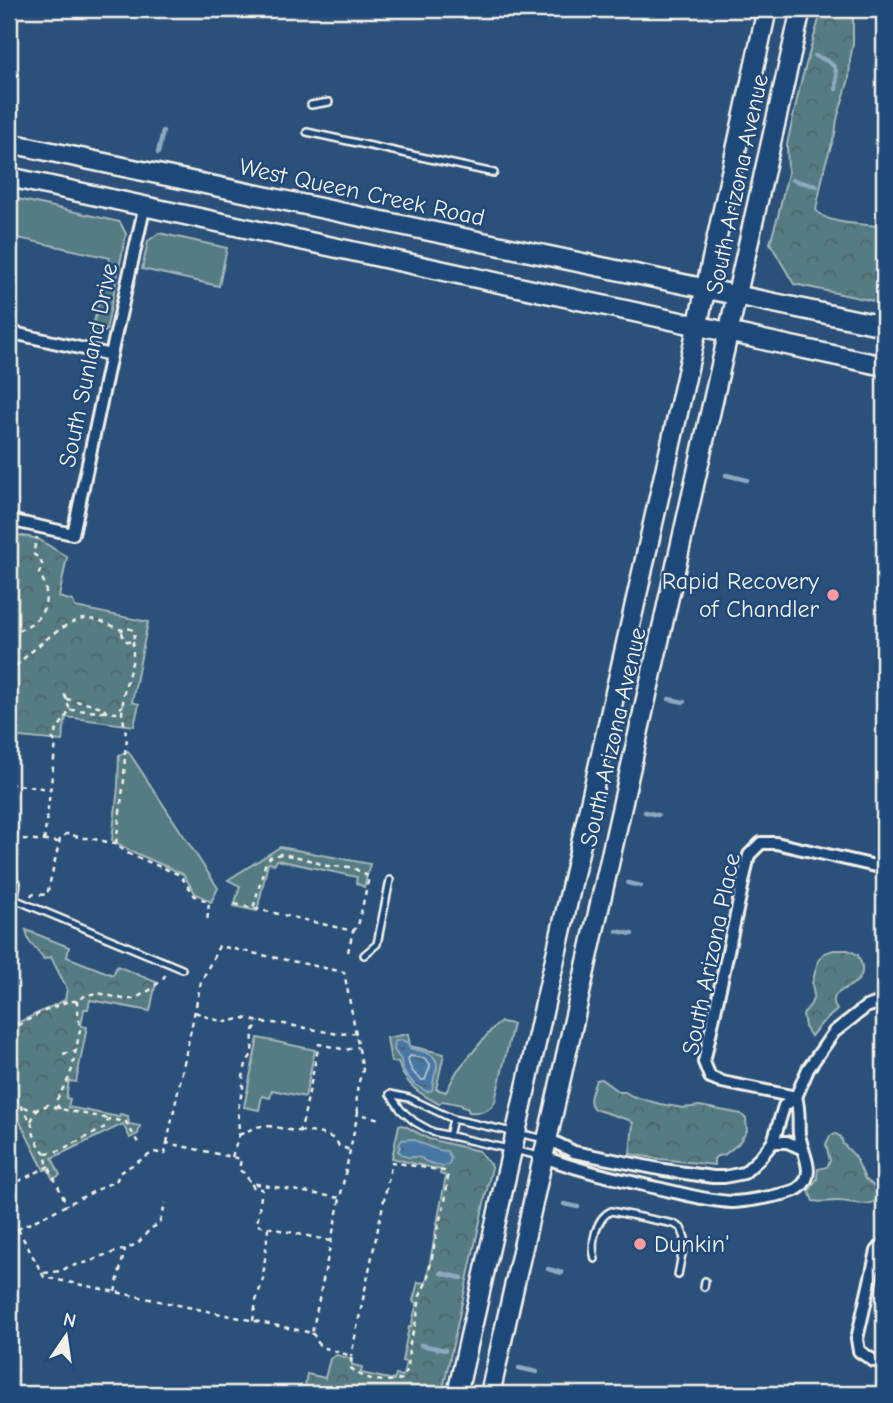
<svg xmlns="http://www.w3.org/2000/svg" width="893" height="1403" font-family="'Comic Neue',sans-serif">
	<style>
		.green { fill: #547c83; stroke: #a4b6b6; stroke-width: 2 }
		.park { fill: url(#park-crowns); stroke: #a4b6b6; stroke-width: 2 }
		.water { fill: url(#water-ripples); stroke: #8da8bf; stroke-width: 2 }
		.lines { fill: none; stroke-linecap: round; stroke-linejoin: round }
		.shore { stroke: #afc0cd; stroke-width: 2 }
		.stream { stroke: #8da8bf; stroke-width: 4.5 }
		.service-casing { stroke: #f4f1e8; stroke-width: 10 }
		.minor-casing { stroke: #f4f1e8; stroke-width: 16 }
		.primary-casing { stroke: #f4f1e8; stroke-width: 23 }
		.path { stroke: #f4f1e8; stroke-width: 2.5; stroke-dasharray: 5 5; stroke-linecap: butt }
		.service { stroke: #1f4a7a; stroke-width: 5 }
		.minor { stroke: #1f4a7a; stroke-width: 10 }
		.primary { stroke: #1f4a7a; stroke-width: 18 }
		.poi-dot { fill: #ff9aa2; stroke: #1f4a7a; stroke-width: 2.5 }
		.labels { text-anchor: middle; stroke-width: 5; stroke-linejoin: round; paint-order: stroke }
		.street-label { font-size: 24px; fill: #f4f1e8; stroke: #1f4a7a }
		.poi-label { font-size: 24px; fill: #f4f1e8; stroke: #1f4a7a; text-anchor: end }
	</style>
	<defs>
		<pattern id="park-crowns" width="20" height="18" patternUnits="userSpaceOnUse" patternTransform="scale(1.75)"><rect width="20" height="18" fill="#547c83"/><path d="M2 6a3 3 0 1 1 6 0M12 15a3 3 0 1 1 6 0" fill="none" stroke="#4f6568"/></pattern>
		<pattern id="water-ripples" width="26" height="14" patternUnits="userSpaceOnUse" patternTransform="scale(1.75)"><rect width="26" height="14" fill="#4877a4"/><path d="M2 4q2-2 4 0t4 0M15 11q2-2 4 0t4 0" fill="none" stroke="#486075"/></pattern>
	</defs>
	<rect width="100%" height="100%" fill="#2b517b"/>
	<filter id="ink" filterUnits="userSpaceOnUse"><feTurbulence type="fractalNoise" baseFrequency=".0143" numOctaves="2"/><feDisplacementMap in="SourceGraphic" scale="14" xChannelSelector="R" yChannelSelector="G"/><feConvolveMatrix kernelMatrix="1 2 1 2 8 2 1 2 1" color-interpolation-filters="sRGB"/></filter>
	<g filter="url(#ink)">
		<g class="green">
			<polygon points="9,197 120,222 126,234 106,331 90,338 110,258 9,236"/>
			<polygon points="159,233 227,248 219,286 142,269 148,241"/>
			<polygon points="128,751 218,888 211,902 195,893 183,874 131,851 112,840 118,787 119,755"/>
			<polygon points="280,847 370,864 364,887 356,883 357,877 277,860 275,864 268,863 257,911 234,906 240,886 228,880"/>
			<path d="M 501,1022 L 513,1024 L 495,1101 C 491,1111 480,1113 469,1112 L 467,1108 L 462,1107 L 462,1105 L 443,1101 L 439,1104 C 420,1094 404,1084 398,1062 L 391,1062 L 387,1038 L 408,1034 L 410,1046 L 444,1054 L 436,1089 L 446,1092 L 457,1071 L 492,1029 Z"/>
			<polygon points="258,1038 315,1050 305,1097 272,1090 270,1098 262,1096 259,1110 244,1107"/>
		</g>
		<g class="park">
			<path d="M 822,9 L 855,9 L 853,16 L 853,44 L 850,60 L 849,79 L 837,119 L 835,134 L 825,165 L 816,210 C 828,226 866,223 884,227 L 883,303 L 794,284 L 770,243 L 778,216 L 788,173 L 787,144 L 801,82 Z"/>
			<polygon points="9,533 38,539 67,557 59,597 73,601 75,607 148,622 132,702 139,704 134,726 66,717 62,741 9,736"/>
			<polygon points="26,930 69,947 67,957 113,975 117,966 156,982 150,1011 90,1000 88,1009 84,1009 81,1026 87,1027 76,1082 69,1081 66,1098 70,1099 68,1107 119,1117 120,1114 128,1116 129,1124 140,1126 138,1134 130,1138 123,1124 52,1158 60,1175 53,1179 48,1169 44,1170 9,1100 9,1027 65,1000 67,989 51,957 44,959 29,941"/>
			<path d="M 834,950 L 848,950 L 858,955 C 859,959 862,963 862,967 C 865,992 822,985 837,1010 L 822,1023 L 811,1036 L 805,1027 L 803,1014 L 811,1004 L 814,995 L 812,984 L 818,961 L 824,953 Z"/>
			<path d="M 601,1079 L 619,1092 L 625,1092 L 632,1096 L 660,1104 L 683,1108 L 700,1106 L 741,1114 L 746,1119 L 747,1131 L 738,1144 L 724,1155 L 717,1156 L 714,1159 L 714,1165 L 660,1159 L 630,1154 L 633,1123 L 629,1120 L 594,1109 C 586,1101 593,1090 596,1080 Z"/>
			<polygon points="399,1125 405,1126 429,1139 479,1151 492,1167 442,1394 318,1394 304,1391 307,1374 325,1378 330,1359 337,1355 352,1359 352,1365 362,1367 361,1373 394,1380 396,1375 403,1376 406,1362 402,1361 409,1327 411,1327 417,1303 413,1301 418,1282 426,1283 446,1176 440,1174 441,1170 392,1158"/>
			<path d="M 836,1134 L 841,1137 L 843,1144 L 855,1156 L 865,1179 L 882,1192 L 882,1196 C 870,1210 853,1201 837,1201 C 828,1201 822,1203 813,1201 L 809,1191 L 817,1179 L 818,1169 L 827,1167 L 830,1161 L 826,1144 L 830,1136 Z"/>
		</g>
		<g class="water">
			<path d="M 401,1040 L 407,1042 L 410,1048 C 420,1051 438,1052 437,1067 C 437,1071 434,1074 434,1078 C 433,1082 433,1086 432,1090 L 427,1092 L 413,1083 L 406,1075 L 402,1069 L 401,1060 L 394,1050 L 395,1041 Z"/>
			<path d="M 411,1139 C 424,1143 433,1151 447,1151 L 451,1158 L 449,1164 L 443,1167 C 437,1164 431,1164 425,1161 C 424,1161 423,1158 421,1158 C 409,1154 412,1163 398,1151 L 400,1147 L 399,1144 L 402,1140 Z"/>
		</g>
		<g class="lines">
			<path class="shore" d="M 410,1056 L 424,1058 L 430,1064 L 430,1067 L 425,1080 L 422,1080 C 414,1075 409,1068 408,1059 Z"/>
			<g class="stream">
				<path d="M 815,56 C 836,63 838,67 836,89"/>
				<polyline points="158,153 163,131"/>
				<polyline points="792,180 817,186"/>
				<polyline points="726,475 747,480"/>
				<polyline points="669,699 684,702"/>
				<polyline points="645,812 658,815"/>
				<polyline points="628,883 641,886"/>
				<polyline points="617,931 632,934"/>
				<polyline points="564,1204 578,1207"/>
				<polyline points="548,1269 562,1273"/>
				<polyline points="441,1273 462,1278"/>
				<polyline points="421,1345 445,1350"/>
				<polyline points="519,1368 537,1372"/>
			</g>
			<defs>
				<g id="service">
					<polyline points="311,105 329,102"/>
					<polyline points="307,132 494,173"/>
					<polyline points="9,899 14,899 182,969"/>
					<polyline points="9,941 12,931 12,915 17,883"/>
					<polyline points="364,955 377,944 390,880"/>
					<polyline points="390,1094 401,1110 415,1122 433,1132 540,1156"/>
					<polyline points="390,1094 409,1098 453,1119 545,1139"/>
					<polyline points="449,1136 453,1119"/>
					<path d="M 595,1259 C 590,1244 596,1218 611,1211 L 674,1224 L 681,1228 L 685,1238 L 678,1275"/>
					<polyline points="704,1287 705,1281"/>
				</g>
				<g id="minor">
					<polyline points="9,332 111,355"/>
					<polyline points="9,520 73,534 111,355 145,205"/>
					<polyline points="796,1097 722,1082 710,1077 704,1062 749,855 761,843 776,843 884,868"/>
					<polyline points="548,1139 574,1152 664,1170 713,1177 724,1177 744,1173 759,1159 773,1142 784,1106 796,1097 808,1069 834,1032 866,1007 884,1001"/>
					<polyline points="773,1142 787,1142 801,1148"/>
					<path d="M 544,1157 C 581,1171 619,1179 657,1188 C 681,1193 706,1201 731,1202 C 742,1202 790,1195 799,1188 C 818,1174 801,1151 799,1134 C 798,1121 800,1110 796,1097"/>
					<polyline points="884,1243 877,1251 857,1339 859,1351 874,1361 884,1363"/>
				</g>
				<g id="primary">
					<polyline points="9,143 884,326"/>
					<path d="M 9,177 C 301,238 592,305 884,366"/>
					<polyline points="457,1394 691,355 767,9"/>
					<polyline points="490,1394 801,9"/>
				</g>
			</defs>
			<use href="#service" class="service-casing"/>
			<use href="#minor" class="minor-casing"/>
			<use href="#primary" class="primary-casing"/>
			<g class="path">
				<path d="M 9,634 C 28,627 46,619 46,595 C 46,587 44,580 39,574 L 42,564 L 39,558 L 33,554 L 37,537"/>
				<polyline points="133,641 133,659 124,692 122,713 127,739 125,752 124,780 116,844 127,853 180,875 195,896 209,902 207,923"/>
				<path d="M 9,673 C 23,658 65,619 85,619 C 98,619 111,625 122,630 L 128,628 L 133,630 L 135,633 L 133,641 L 129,642 L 123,639 L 122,630"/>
				<polyline points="66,699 103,707 106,712 116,713 123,705"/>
				<polyline points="70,710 105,712"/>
				<polyline points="9,784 50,789"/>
				<polyline points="23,839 59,842"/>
				<polyline points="44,841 56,743 52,738 70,710 64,693"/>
				<polyline points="31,896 32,894 47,895 60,839 66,834 71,834 80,838 90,838 116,844"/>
				<polyline points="235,904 353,931 358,926 369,877 352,867 327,866 303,858 281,854 270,857 265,865 253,909"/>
				<polyline points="348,952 353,931"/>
				<polyline points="195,1012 212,1019 226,1022 244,1018 259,1022 284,1024 338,1034 356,1033"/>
				<polyline points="9,1031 38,1014 68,1001 77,1001 86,995 98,993 123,999 134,999 150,990 162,980 166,974"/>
				<polyline points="63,1054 75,1051"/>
				<polyline points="9,1089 31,1121 34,1135 40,1147 45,1153 47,1163 67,1205"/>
				<polyline points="24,1107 30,1109 37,1110"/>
				<polyline points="60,1109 57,1105 57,1099 69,1078 72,1069 80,1030 77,1001"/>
				<path d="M 31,1121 L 38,1109 L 48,1105 C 68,1112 88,1114 109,1119"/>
				<path d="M 299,1131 C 313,1133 333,1132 339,1146 L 350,1150"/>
				<path d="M 239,1135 C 246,1132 254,1127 262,1126 C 274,1125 287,1131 299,1131 L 303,1121 L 319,1044 L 346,1050 L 358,1047"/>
				<path d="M 167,1143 L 201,982 L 219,946 L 344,972 L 363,1070 C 357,1085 355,1096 358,1112"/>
				<polyline points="46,1153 58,1151 103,1129 109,1119 126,1122 140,1146"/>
				<polyline points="232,1157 239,1135 238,1109 243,1087 243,1077 246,1064 252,1054 253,1031 259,1022"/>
				<polyline points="9,1186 49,1166"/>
				<polyline points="18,1229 44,1277 312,1333 358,1112 363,1115 380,1119"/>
				<polyline points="9,1231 10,1233 117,1180 119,1173 154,1152 165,1154 167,1143 241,1159 239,1170 244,1173 251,1183"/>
				<polyline points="331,1241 257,1225 262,1189 254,1188 251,1183 340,1198"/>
				<polyline points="44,1273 61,1271 68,1267 92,1261 102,1256 129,1248 139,1242 150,1229 159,1224 166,1203"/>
				<polyline points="115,1292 125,1249"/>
				<polyline points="253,1321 256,1301 263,1279 268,1228"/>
				<path d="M 312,1333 L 317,1339 L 319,1346 L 351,1356 L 351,1368 C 364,1381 386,1383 402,1379 L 408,1369 L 409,1347 L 417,1317 L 420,1296 L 428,1278 L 438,1226 L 445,1202 L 448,1177 L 444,1171 L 392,1162 L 351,1356"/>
			</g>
			<use href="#service" class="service"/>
			<use href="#minor" class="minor"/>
			<use href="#primary" class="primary"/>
		</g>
	</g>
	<g class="poi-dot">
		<circle cx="833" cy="595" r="7"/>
		<circle cx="640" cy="1244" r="7"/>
	</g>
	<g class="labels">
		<g class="street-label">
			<text transform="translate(737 184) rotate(-78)" y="8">South Arizona Avenue</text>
			<text transform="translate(362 192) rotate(12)" y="8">West Queen Creek Road</text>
			<text transform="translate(88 365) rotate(-78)" y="8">South Sunland Drive</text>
			<text transform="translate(613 737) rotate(-77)" y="8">South Arizona Avenue</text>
			<text transform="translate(711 954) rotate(-78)" y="8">South Arizona Place</text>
		</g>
		<g class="poi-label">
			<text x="819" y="589">Rapid Recovery<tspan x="819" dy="28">of Chandler</tspan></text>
			<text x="654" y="1252" text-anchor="start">Dunkin'</text>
		</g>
	</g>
	<rect width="893" height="1403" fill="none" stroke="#1f4a7a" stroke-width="35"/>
	<rect x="18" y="18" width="858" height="1368" fill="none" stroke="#f4f1e8" stroke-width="2.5" filter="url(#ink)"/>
	<g transform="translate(66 1336) rotate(13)" stroke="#1f4a7a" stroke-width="5" paint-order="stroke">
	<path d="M0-5L12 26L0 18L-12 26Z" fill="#f4f1e8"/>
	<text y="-10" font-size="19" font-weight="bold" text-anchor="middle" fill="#f4f1e8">N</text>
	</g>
</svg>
